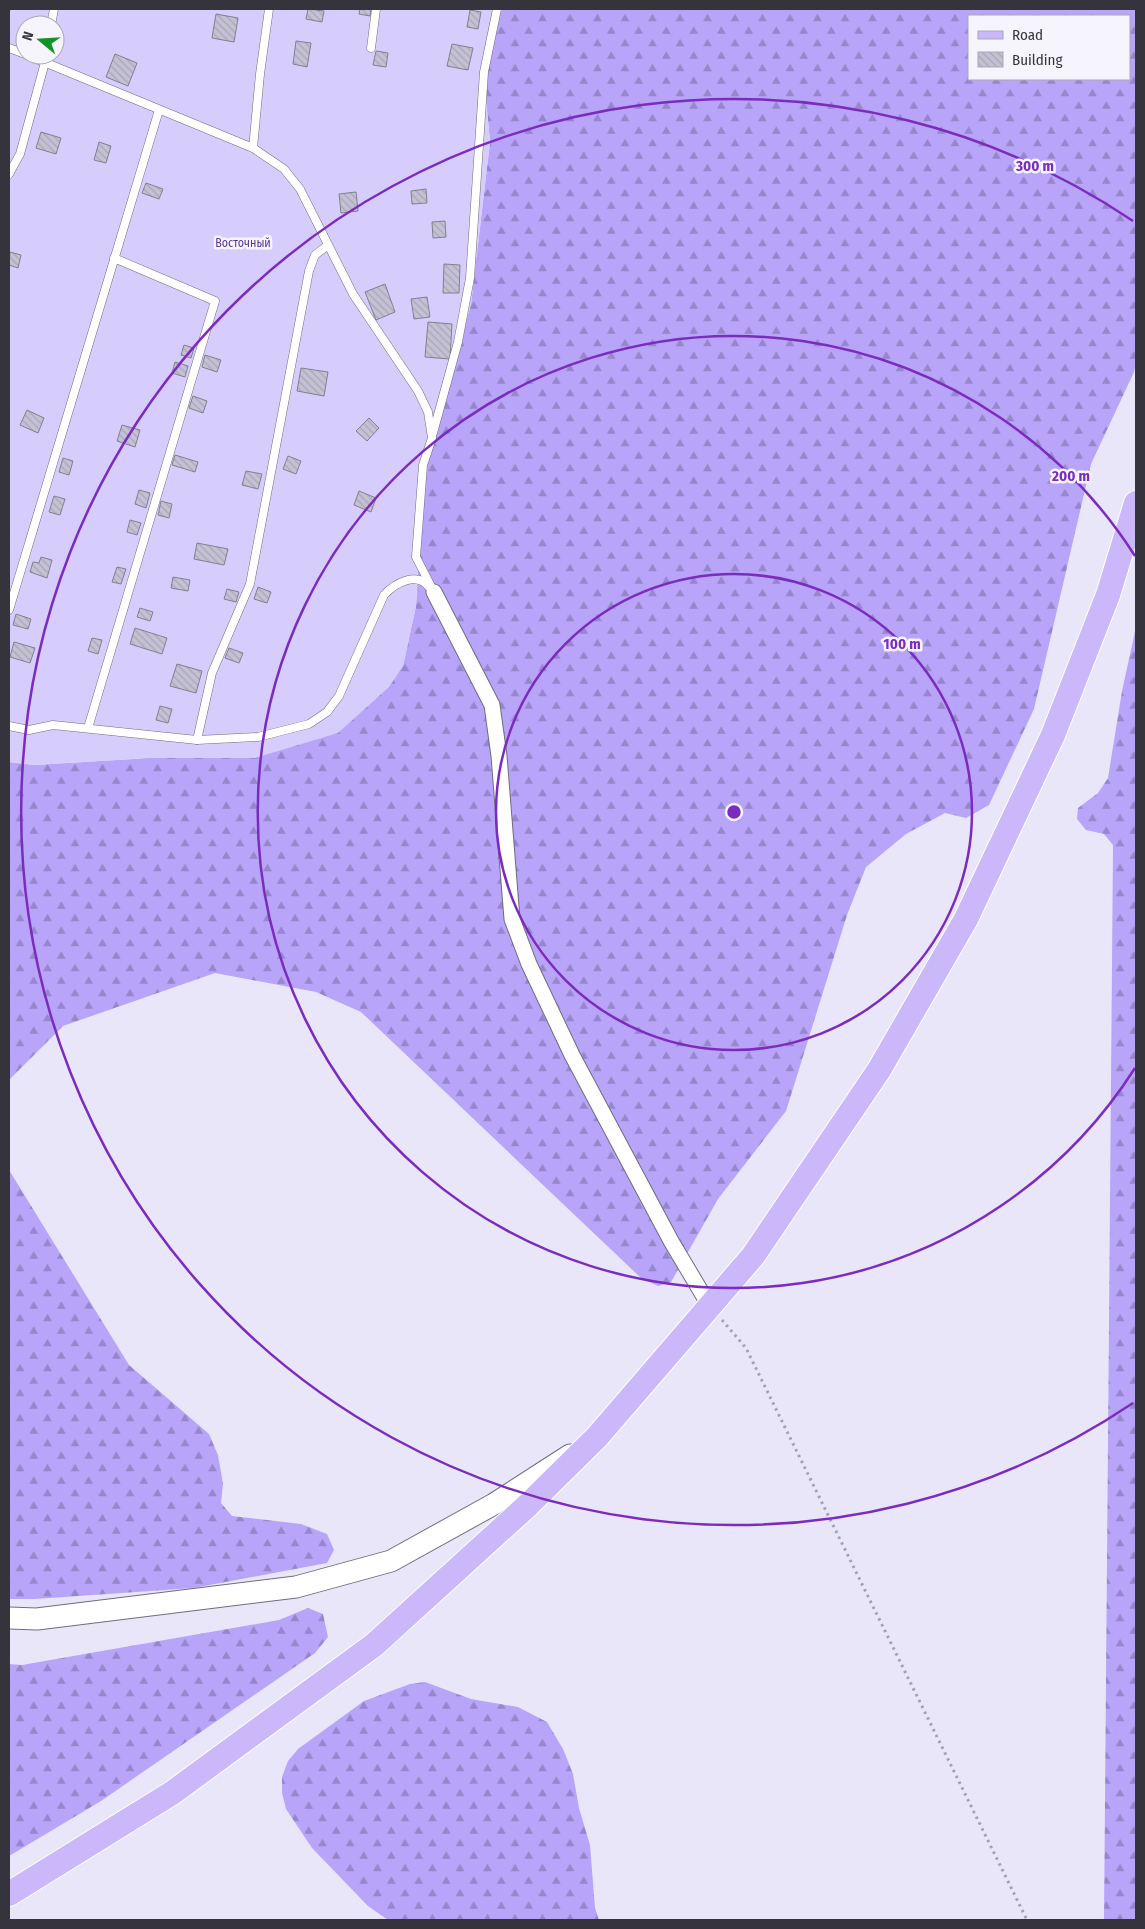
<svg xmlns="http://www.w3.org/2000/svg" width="1145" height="1929" font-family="'Fira Sans Condensed',sans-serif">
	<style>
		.forest { fill: url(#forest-firs); fill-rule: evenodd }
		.garden { fill: #d7cdfc; fill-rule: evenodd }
		.building { fill: url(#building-back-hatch); stroke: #837f91 }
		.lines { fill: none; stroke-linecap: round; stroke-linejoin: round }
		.lane-casing { stroke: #706c7d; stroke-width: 9 }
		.street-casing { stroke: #706c7d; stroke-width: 17 }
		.secondary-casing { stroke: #706c7d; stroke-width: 23 }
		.primary-casing { stroke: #fff; stroke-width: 26 }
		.path { stroke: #a4a1b0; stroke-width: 3; stroke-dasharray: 2.5 4; stroke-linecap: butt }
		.lane { stroke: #fff; stroke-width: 8 }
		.street { stroke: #fff; stroke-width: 15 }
		.secondary { stroke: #fff; stroke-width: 21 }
		.primary { stroke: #cab8fb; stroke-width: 24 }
		.ring { fill: none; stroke: #7b2cbf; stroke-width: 2.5 }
		.labels { text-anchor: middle; stroke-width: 5; stroke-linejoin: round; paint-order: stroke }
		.park-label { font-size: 12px; fill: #58399a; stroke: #f6f5fd }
		.centre { fill: #7b2cbf; stroke: #f6f5fd; stroke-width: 2.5 }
		.ring-label { font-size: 15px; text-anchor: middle; font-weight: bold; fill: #7b2cbf; stroke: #f6f5fd; stroke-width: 5; stroke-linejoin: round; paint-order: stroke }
	</style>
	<defs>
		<pattern id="forest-firs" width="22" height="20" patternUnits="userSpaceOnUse" patternTransform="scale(1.25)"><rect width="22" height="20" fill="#b8a4f9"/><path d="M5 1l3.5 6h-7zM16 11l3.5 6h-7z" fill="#9686cb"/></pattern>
		<pattern id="building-back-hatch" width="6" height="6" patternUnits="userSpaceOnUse" patternTransform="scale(1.25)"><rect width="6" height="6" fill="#c4c1d4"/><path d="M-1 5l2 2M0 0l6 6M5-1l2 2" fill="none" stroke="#a9a6b7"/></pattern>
	</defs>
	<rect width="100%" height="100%" fill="#eae6fa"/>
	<g class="forest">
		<path d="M 502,9 L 1136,9 L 1136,363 L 1134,372 L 1091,464 L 1034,709 L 989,805 L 966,818 L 945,813 L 906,834 L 866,867 L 847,915 L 786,1111 L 718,1199 L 671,1282 L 658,1286 L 641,1278 L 361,1012 L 316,992 L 215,973 L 63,1026 L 9,1080 L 9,762 L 34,765 L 150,758 L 255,758 L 403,666 L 416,606 L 424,476 L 471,304 L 490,142 L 486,99 L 487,72 L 496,26 ZM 969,16 L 1129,16 L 1129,79 L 969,79 Z"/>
		<polygon points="1136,627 1136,1920 1104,1920 1113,845 1104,834 1086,830 1077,819 1078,808 1098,793 1108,778 1122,691"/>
		<polygon points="9,1170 129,1365 209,1434 218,1455 223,1484 221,1503 232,1516 301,1524 327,1534 334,1550 327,1563 194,1588 35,1599 9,1599"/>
		<polygon points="308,1608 323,1614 328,1637 315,1653 101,1801 9,1856 9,1664 22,1665 279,1620"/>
		<polygon points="425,1682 471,1699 518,1707 547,1722 563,1749 573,1774 579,1808 590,1845 595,1908 599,1920 388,1920 368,1906 312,1848 286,1809 282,1793 282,1777 288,1761 298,1749 364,1701 410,1684"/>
	</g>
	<path class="garden" d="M 9,9 L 502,9 L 496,26 L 487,72 L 486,99 L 490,142 L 471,304 L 424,476 L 416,606 L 403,666 L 389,687 L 338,733 L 255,758 L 150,758 L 34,765 L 9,762 ZM 25,25 L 55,25 L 55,55 L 25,55 Z"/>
	<g class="building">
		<polygon points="308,9 324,11 322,22 306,19"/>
		<polygon points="360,9 371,9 370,16 359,14"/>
		<polygon points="470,10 481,12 478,29 467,27"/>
		<polygon points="216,14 238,18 234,42 212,38"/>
		<polygon points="296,41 311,43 307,67 293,64"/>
		<polygon points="452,44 473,48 468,70 447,66"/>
		<polygon points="376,51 388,53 386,67 373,65"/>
		<polygon points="115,54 137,63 128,86 106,77"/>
		<polygon points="41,132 61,138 56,154 36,148"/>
		<polygon points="99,142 111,146 106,163 94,160"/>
		<polygon points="146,183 163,189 159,199 142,193"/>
		<polygon points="426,189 427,203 412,204 411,191"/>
		<polygon points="356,192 358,211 341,213 339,194"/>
		<polygon points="445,221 446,237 433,238 432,222"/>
		<polygon points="10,252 21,255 18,268 9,265"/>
		<polygon points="444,264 460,265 459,293 443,293"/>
		<polygon points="385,284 395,312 376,320 365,292"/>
		<polygon points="427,297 430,317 414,319 411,299"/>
		<polygon points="428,322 452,324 450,359 425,357"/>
		<polygon points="184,345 194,348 191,358 181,355"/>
		<polygon points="205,355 221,360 217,372 202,367"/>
		<polygon points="175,362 188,366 185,377 172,373"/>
		<polygon points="301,368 328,372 324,396 297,391"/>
		<polygon points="193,396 207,401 203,413 189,408"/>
		<polygon points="27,410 44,418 38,433 20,425"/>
		<polygon points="369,418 379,428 367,441 356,431"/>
		<polygon points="122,425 140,430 135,447 117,441"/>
		<polygon points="175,455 198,462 195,472 172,465"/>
		<polygon points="288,456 301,461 296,474 283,469"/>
		<polygon points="63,458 73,461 69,475 59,472"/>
		<polygon points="246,471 262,474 258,489 242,485"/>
		<polygon points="139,490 150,493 146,508 135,504"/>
		<polygon points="359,491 376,498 371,512 354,505"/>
		<polygon points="54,496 65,499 60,515 49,512"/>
		<polygon points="161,501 172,504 169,518 158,515"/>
		<polygon points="130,520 141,523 137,535 127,532"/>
		<polygon points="197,543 228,549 224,565 194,559"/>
		<polygon points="41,557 52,560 47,578 30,572 33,562 39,563"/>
		<polygon points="117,567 126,569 121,584 112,582"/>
		<polygon points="173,577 190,580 188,591 171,588"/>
		<polygon points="258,587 271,592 267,603 254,599"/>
		<polygon points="227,589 239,592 236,602 224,599"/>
		<polygon points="140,608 153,612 150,621 137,617"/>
		<polygon points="16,614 31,619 28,629 13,625"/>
		<polygon points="135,628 167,638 162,654 130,644"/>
		<polygon points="92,638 102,640 98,654 88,651"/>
		<polygon points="14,642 35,648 30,663 10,657"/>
		<polygon points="229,648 243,653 239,663 225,658"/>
		<polygon points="177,664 202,671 196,693 170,686"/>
		<polygon points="160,706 172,709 168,723 156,720"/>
	</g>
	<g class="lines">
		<defs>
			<g id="lane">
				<polyline points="51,25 54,9"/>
				<polyline points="9,48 25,54"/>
				<polyline points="371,48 376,9"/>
				<polyline points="27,55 253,148 284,169 300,189 353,294 418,391 428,412 432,438 423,465 416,557 434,592"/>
				<polyline points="253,148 260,74 269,9"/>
				<polyline points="9,174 20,154 47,55"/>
				<polyline points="433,433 458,342 470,278 484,72 497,9"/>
				<polyline points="9,610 159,110"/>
				<path d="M 9,726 L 29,730 L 53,725 L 197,740 L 258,737 L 309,724 L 327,712 L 339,696 L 384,595 C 395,583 417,571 429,587"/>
				<polyline points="88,728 215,301 114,258"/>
				<polyline points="197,740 212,673 250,584 309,271 315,255 328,245"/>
			</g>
			<polyline id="street" points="434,592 492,705 499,756 512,919 529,964 572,1055 671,1241 709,1305"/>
			<polyline id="secondary" points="9,1618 37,1619 296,1587 391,1561 494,1504 570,1455"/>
			<polyline id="primary" points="9,1894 172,1793 374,1645 528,1505 597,1437 753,1256 879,1070 966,919 1053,735 1108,595 1136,503"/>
		</defs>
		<use href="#lane" class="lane-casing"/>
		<use href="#street" class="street-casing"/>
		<use href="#secondary" class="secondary-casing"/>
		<use href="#primary" class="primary-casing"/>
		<polyline class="path" points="722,1320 746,1348 1027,1920"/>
		<use href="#lane" class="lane"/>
		<use href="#street" class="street"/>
		<use href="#secondary" class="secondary"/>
		<use href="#primary" class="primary"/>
	</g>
	<g class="ring">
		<circle cx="734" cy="812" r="238"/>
		<path d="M1135 1068A476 476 0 1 1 1135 556"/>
		<path d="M1133 1403A713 713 0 1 1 1133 221"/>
	</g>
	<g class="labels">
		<g class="park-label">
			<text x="243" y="247">Восточный</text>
		</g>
	</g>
	<circle cx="734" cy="812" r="8" class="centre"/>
	<g class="ring-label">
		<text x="1035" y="171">300 m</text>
		<text x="1071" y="481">200 m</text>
		<text x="902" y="649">100 m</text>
	</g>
	<rect width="1145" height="1929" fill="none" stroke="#35343c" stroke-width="20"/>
	<rect x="968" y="15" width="162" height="65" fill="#f6f5fd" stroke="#a9a8b0"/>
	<rect x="978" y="31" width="25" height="8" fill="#cab8fb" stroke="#a9a8b0"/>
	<text x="1012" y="40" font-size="15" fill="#35343c">Road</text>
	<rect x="978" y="52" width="25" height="15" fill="url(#building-back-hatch)" stroke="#a9a8b0"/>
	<text x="1012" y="65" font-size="15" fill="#35343c">Building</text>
	<g transform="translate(40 40) rotate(288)"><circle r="24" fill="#f6f5fd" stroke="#a9a8b0"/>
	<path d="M0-4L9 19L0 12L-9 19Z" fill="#129324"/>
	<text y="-8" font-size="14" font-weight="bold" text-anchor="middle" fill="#35343c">N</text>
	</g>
</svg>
